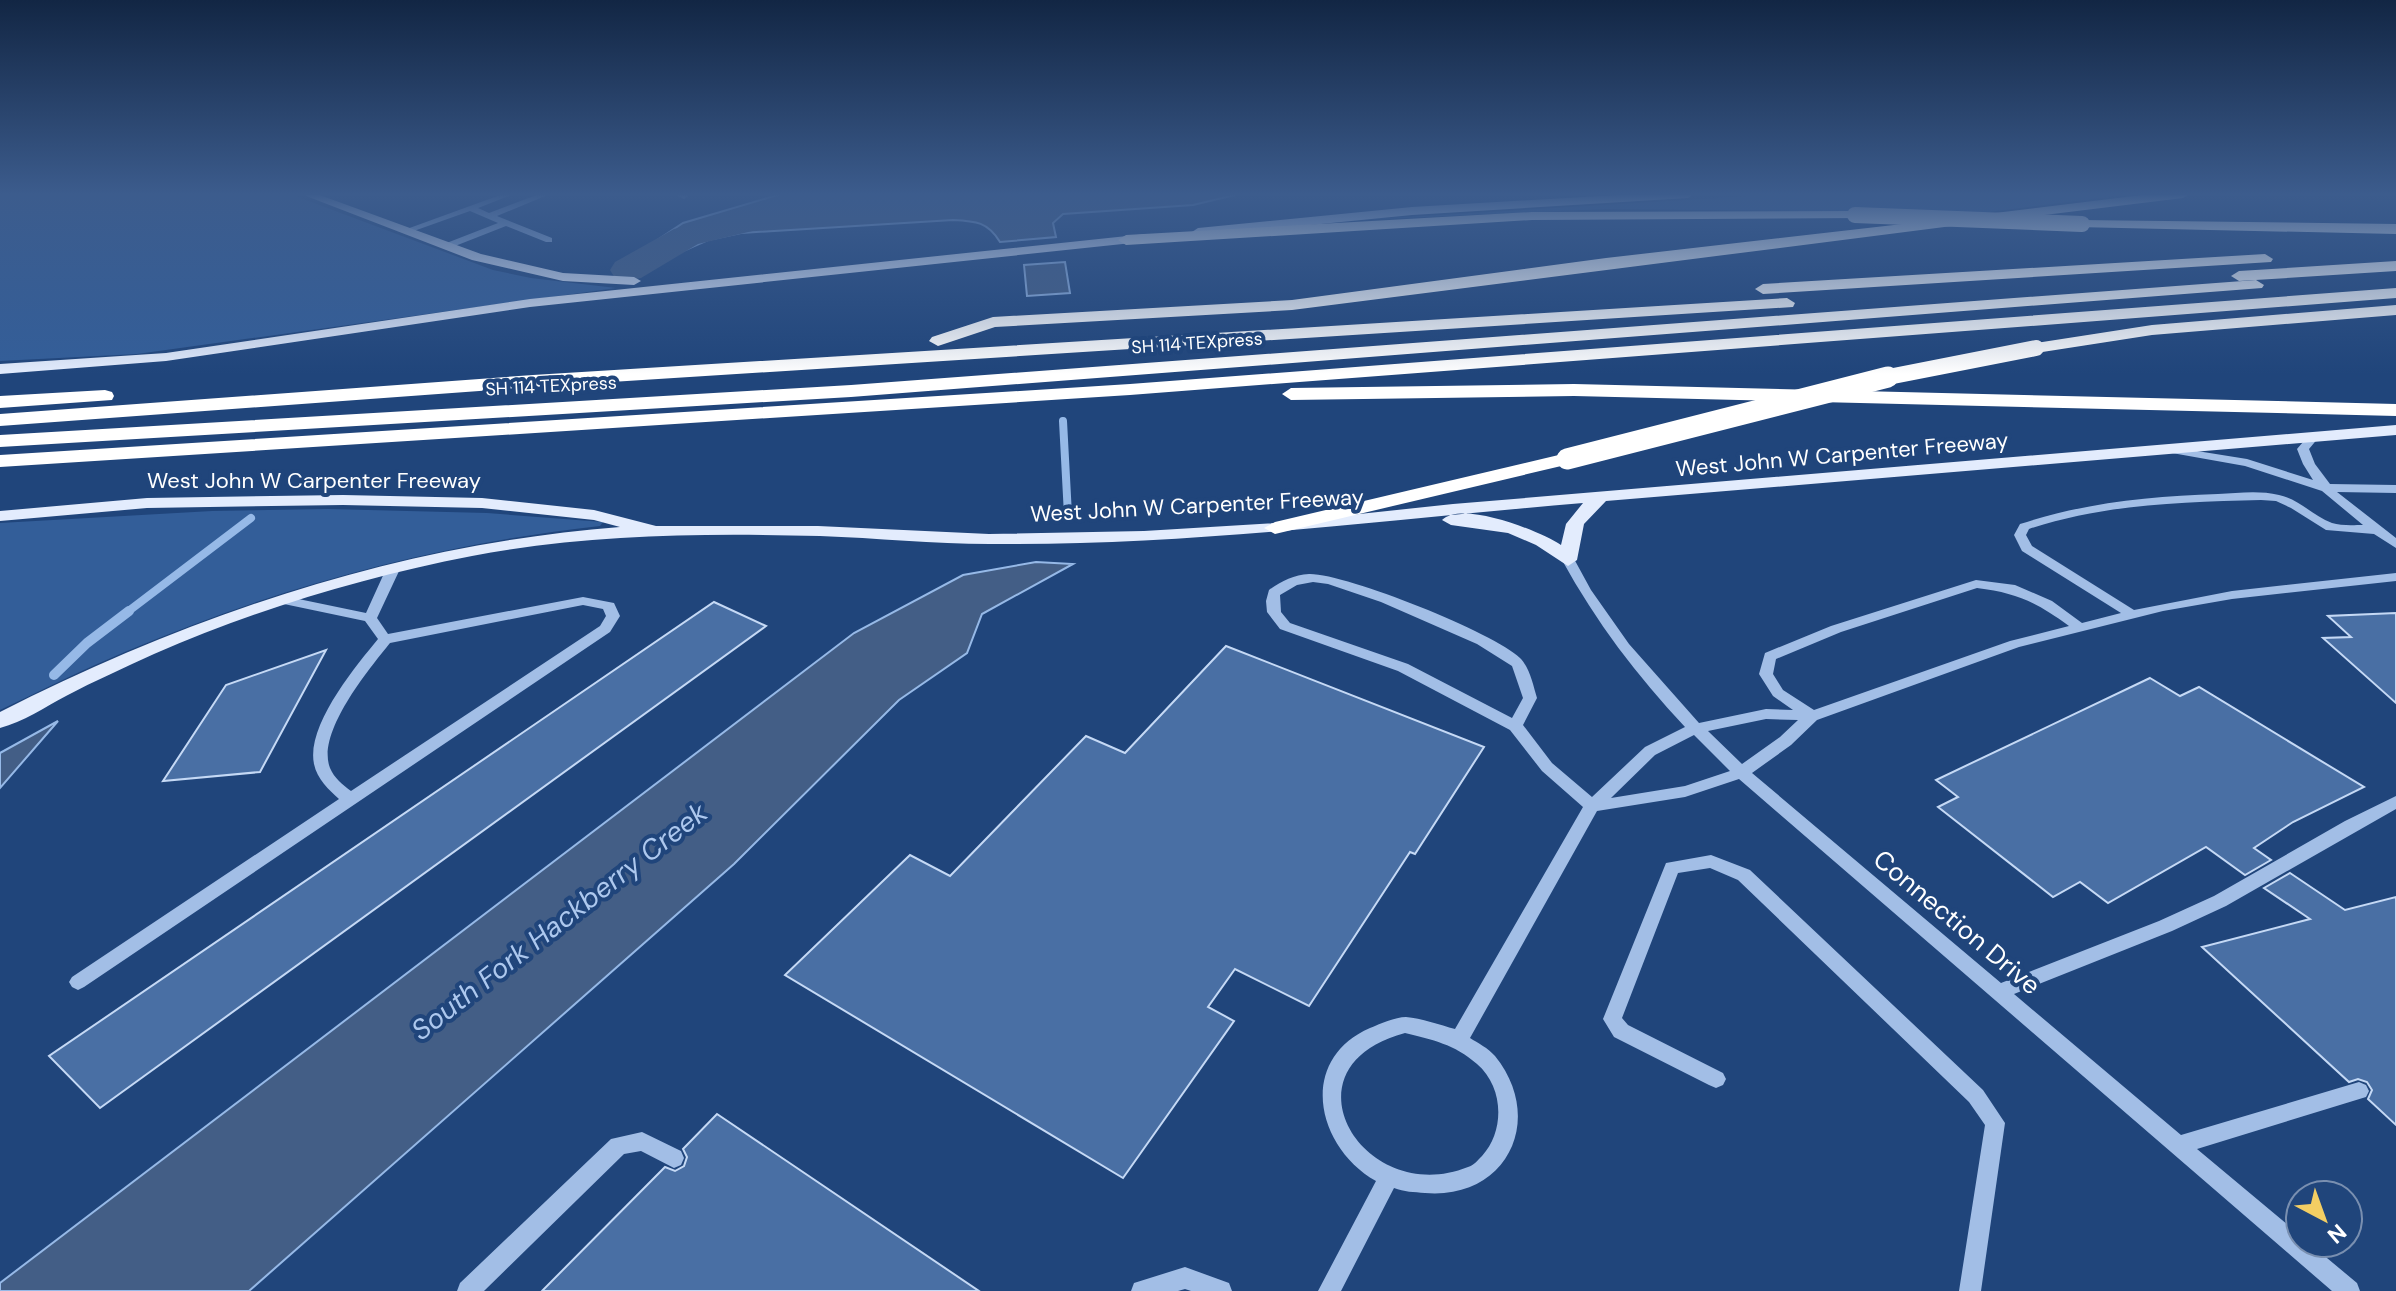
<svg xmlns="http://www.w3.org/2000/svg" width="2396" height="1291" font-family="'DM Sans',sans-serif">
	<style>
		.green { fill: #335e99 }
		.water { fill: #435e86; stroke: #96b9e7; stroke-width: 2 }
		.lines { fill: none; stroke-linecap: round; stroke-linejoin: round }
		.stream-far1 { stroke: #96b9e7; stroke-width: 8 }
		.stream { stroke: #96b9e7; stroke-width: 10 }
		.river { fill: #435e86; fill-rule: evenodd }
		.building { fill: #496fa4; stroke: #c5d9f5; stroke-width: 2 }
		.minor { fill: #a2bee6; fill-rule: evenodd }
		.major { fill: #e3ecfd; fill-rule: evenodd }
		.highway { fill: #fff; fill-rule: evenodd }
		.highway-bridge-far1 { stroke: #fff; stroke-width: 16 }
		.highway-bridge { stroke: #fff; stroke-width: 21 }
		.labels { text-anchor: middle; stroke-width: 8; stroke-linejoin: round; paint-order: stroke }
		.far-street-label { font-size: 18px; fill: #fff; stroke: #20457b }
		.street-label { font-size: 22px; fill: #fff; stroke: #20457b }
		.near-street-label { font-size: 26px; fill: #fff; stroke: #20457b }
		.near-water-label { font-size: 28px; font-style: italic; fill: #adc8ee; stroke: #20457b }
	</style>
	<rect width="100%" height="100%" fill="#20457b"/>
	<g class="green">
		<polygon points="0,194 290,194 493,270 531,278 616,288 137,354 0,361"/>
		<polygon points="1785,194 2132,194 1981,213 1606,209 1357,220"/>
		<path d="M 328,509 L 487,513 L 603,522 L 600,526 C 437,544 278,587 127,651 C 84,669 42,690 0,710 L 0,523 L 212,511 Z"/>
	</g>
	<g class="water">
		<path d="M 781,194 L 1239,194 L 1193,205 L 1063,214 L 1053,223 L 1056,237 L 1000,242 C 988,222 976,221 953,220 L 741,233 L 708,240 L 681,252 L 650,245 L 683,223 Z"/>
		<polygon points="1065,262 1070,293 1027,296 1024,265"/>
		<polygon points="1036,562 1073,564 982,614 967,653 899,700 734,864 249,1291 0,1291 0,1283 854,633 963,575"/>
		<polygon points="58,721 0,788 0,753"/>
	</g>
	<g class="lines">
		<g class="stream-far1">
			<polyline points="1063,421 1068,515"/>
			<polyline points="126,613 251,518"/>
		</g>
		<polyline class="stream" points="54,675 87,643 129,611"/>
		<polygon class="river" points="827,194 884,194 879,201 698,244 641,278 628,281 615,278 610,270 615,262 674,229"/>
	</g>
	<g class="building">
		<polygon points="714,602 766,626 100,1108 49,1056"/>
		<polygon points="2396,613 2396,703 2323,638 2351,637 2328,616"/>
		<polygon points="1226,646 1484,747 1415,854 1410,852 1309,1006 1235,969 1208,1007 1234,1021 1123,1178 785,975 910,855 950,876 1086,736 1125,753"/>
		<polygon points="326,650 260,772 163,781 226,685"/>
		<polygon points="2150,678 2180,696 2199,687 2364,787 2293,822 2254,848 2271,860 2245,875 2206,847 2108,903 2080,882 2053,897 1938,807 1958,797 1936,780"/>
		<polygon points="2290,873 2345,910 2396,897 2396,1125 2368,1099 2372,1090 2367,1082 2358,1079 2349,1082 2202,947 2310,919 2264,888"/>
		<polygon points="717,1114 979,1291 542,1291 665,1167 675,1171 684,1166 687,1157 683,1149"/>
	</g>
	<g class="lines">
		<g class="minor">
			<polygon points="503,194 514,194 478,208 489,213 539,194 550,194 497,216 552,238 552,242 546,242 506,226 450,248 444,248 444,244 498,223 470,211 411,232 404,230"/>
			<polygon points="674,194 685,194 688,196 684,199"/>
			<path d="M 2313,434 L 2319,437 L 2309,449 L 2315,464 L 2330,484 L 2396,485 L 2396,493 L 2337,492 L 2396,538 L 2396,548 L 2374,534 L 2326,530 L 2291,508 L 2276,501 L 2261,500 C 2183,502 2104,504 2029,529 L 2026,535 L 2032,546 L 2134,610 L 2232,591 L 2396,573 L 2396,581 L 2232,599 L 2163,611 L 2019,647 L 1817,720 L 1791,745 L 1752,773 L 2001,983 L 2159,921 L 2214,896 L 2345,821 L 2396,796 L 2396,809 L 2226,906 L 2172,931 L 2014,994 L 2181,1135 L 2359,1082 L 2366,1085 L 2369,1091 L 2366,1097 L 2197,1149 L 2300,1235 L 2300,1243 L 2309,1243 L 2357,1283 L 2360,1291 L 2332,1291 L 1739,779 L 1685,797 L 1597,811 L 1470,1038 C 1478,1043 1488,1048 1495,1056 C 1546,1119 1507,1200 1425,1193 C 1414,1192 1404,1192 1394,1188 L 1341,1291 L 1318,1291 L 1376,1181 C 1316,1147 1297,1060 1370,1028 C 1380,1024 1395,1017 1406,1017 C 1421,1018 1440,1025 1455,1029 L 1583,807 L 1542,771 L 1510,730 L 1398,671 L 1280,629 L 1267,612 L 1266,601 L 1269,590 C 1281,581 1294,575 1309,574 C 1345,573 1495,633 1520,658 C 1530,668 1533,685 1537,698 L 1523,725 L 1552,763 L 1592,797 L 1645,747 L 1685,727 C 1637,676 1596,622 1562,560 L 1563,557 L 1573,557 L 1591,590 L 1629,644 L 1699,723 L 1766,709 L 1793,710 L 1773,696 L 1759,674 L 1765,653 L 1831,626 L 1976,580 L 2015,585 L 2052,601 L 2082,623 L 2121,613 L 2022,551 L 2014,535 L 2020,524 C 2084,503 2150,496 2218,494 C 2238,493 2259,490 2279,495 C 2299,499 2313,516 2332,523 C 2341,526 2354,525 2363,525 L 2322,491 L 2245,466 L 2172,453 L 2166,450 L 2172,447 L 2247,459 L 2313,480 L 2303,464 L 2297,449 L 2309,435 ZM 1313,582 L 1328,584 L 1381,602 L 1477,644 L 1512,666 L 1523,698 L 1512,718 L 1408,664 L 1290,623 L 1281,612 L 1280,595 L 1297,585 ZM 1977,588 C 2017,593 2036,602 2069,626 L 2010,641 L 1814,710 L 1783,690 L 1773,674 L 1776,659 L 1841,632 ZM 1766,719 L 1798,720 L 1780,737 L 1742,764 L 1708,731 ZM 1694,735 L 1730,771 L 1685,786 L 1611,798 L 1655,755 ZM 1405,1033 C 1433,1040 1454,1044 1477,1064 C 1504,1087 1505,1131 1482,1156 C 1477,1161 1474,1165 1468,1167 C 1364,1209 1277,1067 1405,1033 Z"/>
			<path d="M 393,565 L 400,569 L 377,618 L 388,634 L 583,597 L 614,603 L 620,616 L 610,632 L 84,987 L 78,990 L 72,987 L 69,982 L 72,977 L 339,799 C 329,790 317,779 314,764 C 306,726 355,667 378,639 L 365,621 L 284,604 L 277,600 L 284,596 L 366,613 L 386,569 ZM 583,605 L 603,609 L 606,616 L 600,626 L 351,791 C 343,785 334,778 330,768 C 316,733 369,669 390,643 Z"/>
			<polygon points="1711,855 1750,870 1983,1090 2005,1123 1981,1291 1959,1291 1985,1125 1969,1102 1738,880 1710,868 1678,873 1622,1018 1628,1025 1723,1073 1726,1079 1723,1085 1716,1088 1709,1085 1614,1037 1603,1019 1666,863"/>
			<polygon points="642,1132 681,1151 684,1158 681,1165 674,1168 641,1151 624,1154 484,1291 457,1291 460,1283 611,1139"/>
			<polygon points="1185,1267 1229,1283 1232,1291 1191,1291 1185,1289 1178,1291 1131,1291 1134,1283"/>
		</g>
		<g class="major">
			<polygon points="301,194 317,194 481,254 563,273 634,277 641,281 634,285 563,281 472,260"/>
			<polygon points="1635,194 1694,194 1688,198 1412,215 1198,236 1192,232 1198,228 1412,207"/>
			<polygon points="1146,234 1151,235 1151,241 530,307 166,361 0,374 0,364 166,353 530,299"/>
			<path d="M 2396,425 L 2396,435 L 1606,501 L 1584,524 L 1577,560 L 1568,566 L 1536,545 L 1508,533 L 1451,525 L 1442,520 C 1462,500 1540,531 1561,545 L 1566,524 L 1583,503 C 1385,520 1189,546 990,544 C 933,544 877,538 820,536 C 703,533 587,534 472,556 C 363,577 255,610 154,654 C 124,668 94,681 66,696 C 45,707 23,722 0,728 L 0,712 C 195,613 401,544 620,527 L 594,520 L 482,508 L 343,505 L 147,508 L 0,521 L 0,511 L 147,498 L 343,495 L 482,498 L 594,510 L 656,526 L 818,526 L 989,534 L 1144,531 L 1275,523 L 1453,504 Z"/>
		</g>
		<g class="highway">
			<polygon points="2150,194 2190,194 2183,198 1995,221 1988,217 1995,213"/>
			<polygon points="1855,211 1860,212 1860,218 1532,220 1126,245 1118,240 1126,235 1532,212"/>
			<polygon points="1955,218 1960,219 1960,225 1292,310 995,327 938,346 929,341 932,337 993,317 1292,300 1606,258"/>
			<polygon points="2082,220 2396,224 2396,234 2077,227 2077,221"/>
			<polygon points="2265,254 2273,259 2271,262 1763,294 1755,289 1763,284"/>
			<polygon points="2396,261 2396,271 2239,281 2231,276 2239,271"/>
			<polygon points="2256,280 2264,285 2262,288 851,397 0,447 0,435 851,385"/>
			<polygon points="2396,288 2396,298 1130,395 0,467 0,455 1130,384"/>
			<polygon points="1787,298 1795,303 1793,307 533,387 0,426 0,414 533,375"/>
			<polygon points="2396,305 2396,315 2152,335 2036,353 2027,348 2036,343 2152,325"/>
			<polygon points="1574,384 2396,404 2396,416 1574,396 1291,400 1282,394 1291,388"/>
			<polygon points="105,390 112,392 114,396 112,400 0,408 0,396"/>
			<polygon points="1567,453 1577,459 1574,463 1275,534 1264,528 1275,522"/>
		</g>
		<g class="highway-bridge-far1">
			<polyline points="1855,215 2082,224"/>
			<polyline points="1878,379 2036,348"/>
		</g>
		<polyline class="highway-bridge" points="1567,459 1888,377"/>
	</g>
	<linearGradient id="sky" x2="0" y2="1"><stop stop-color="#122644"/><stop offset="0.52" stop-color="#3c5c8d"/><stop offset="1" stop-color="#3c5c8d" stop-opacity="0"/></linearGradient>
	<rect width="2396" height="374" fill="url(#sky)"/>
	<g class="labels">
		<g class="far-street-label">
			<text transform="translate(1197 343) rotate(-4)" y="6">SH 114 TEXpress</text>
			<text transform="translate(551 386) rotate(-3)" y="6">SH 114 TEXpress</text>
		</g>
		<g class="street-label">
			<text transform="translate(1842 454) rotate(-5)" y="8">West John W Carpenter Freeway</text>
			<text x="314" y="488">West John W Carpenter Freeway</text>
			<text transform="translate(1197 505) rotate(-3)" y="8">West John W Carpenter Freeway</text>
		</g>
		<g class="near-street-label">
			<text transform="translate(1957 922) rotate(40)" y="9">Connection Drive</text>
		</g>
		<g class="near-water-label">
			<text transform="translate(559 921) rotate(-38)" y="10">South Fork Hackberry Creek</text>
		</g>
	</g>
	<g transform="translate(2324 1219) rotate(139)"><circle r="38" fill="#20457b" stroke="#798fb0" stroke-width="2"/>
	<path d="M0-6L14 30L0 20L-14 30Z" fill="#f3ce63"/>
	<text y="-12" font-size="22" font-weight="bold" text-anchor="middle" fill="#ffffff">N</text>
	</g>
</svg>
